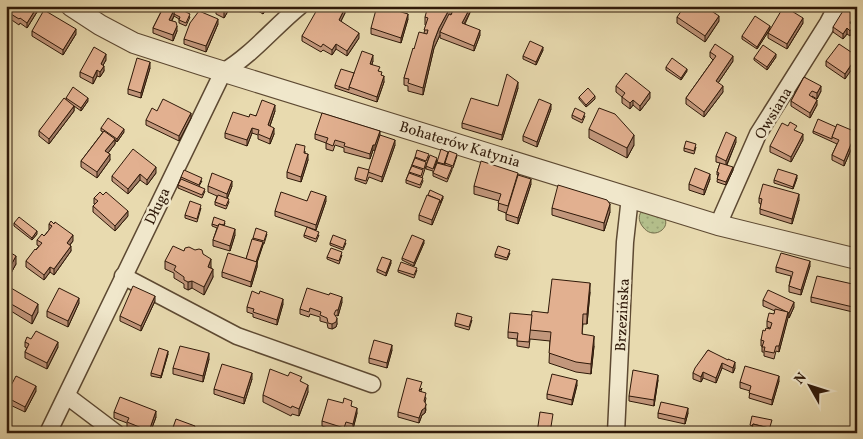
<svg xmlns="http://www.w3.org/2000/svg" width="863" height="439" font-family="Vollkorn,serif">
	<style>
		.grass { fill: url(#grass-dots); stroke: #726c4a }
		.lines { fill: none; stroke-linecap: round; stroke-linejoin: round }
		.minor-casing { stroke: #5d4932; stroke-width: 19 }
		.tertiary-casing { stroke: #5d4932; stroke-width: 22 }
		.minor { stroke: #f0e7cb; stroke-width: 16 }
		.tertiary { stroke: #f0e7cb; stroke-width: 20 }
		.wall { fill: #c2977c; stroke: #2f1909 }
		.shaded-wall { fill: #9e7b65; stroke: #2f1909 }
		.building { fill: #e2b090; stroke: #2f1909 }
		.labels { text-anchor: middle; stroke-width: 5; stroke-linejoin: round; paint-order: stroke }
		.street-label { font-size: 15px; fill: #2f1909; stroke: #f0e7cb }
	</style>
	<defs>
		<pattern id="grass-dots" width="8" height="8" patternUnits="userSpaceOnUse" patternTransform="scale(1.25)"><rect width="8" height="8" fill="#b4c08c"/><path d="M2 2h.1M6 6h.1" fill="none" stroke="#9ba477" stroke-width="1.8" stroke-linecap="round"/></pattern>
	</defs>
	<rect width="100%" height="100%" fill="#e8daaf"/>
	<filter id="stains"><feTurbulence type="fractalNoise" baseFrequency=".004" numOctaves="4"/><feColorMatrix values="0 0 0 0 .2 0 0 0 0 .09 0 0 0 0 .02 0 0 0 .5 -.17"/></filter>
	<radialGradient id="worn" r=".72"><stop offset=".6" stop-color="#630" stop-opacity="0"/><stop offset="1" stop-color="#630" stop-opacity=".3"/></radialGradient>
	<path class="grass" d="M 645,210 C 650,212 656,213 660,215 C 676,223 655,243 643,227 C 639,222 638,217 641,212 Z"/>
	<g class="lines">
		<defs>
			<g id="minor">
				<polyline points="718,225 758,134 828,23 837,6"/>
				<polyline points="123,276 237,336 372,384"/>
				<polyline points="67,396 116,433"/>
				<path d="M 48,433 L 223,72 C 252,55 274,27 300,6"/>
				<polyline points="616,433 625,242 630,197"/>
			</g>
			<polyline id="tertiary" points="71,6 100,25 134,43 202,65 718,225 857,259"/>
		</defs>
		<use href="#minor" class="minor-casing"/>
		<use href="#tertiary" class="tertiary-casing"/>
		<use href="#minor" class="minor"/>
		<use href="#tertiary" class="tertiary"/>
	</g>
	<g class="wall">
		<polygon points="6,6 37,12 27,28 20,23 19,25 6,16"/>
		<polygon points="155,6 186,6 183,11 190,17 186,26 179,23 179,19 174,16 172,21 177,31 173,41 153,33 153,28 162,10"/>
		<polygon points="217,6 231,6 224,18 216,14 216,8"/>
		<polygon points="250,6 268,6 263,14"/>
		<polygon points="321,6 342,6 345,13 341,21 359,38 347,56 336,49 332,55 323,50 321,52 302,41 302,36 322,10 323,7"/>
		<polygon points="473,6 465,24 480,35 474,51 440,38 440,35 434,48 423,95 408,91 408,86 404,85 404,78 414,49 424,33 426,25 425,25 425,17 436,7"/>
		<polygon points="741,6 752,6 749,11"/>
		<polygon points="793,6 792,11 803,23 787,49 768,38 768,33"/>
		<polygon points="677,17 719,21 705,42 677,23"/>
		<polygon points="408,19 401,43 371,34 371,28"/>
		<polygon points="218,24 206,52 184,44 184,39"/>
		<polygon points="853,24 854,30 850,36 847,34 843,39 833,32 833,27"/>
		<polygon points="770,29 757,49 742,39 742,36"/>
		<polygon points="32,31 76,34 63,55 32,36"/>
		<polygon points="543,50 536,65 523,59 523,56"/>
		<polygon points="710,52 733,61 718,83 723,92 704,117 686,104 686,98 713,60 710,57"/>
		<polygon points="857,56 845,79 826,66 826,61"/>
		<polygon points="776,57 767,70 754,60 754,58"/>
		<polygon points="106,60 103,65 104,71 100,77 97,76 93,84 80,77 80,72"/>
		<polygon points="373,61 372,64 380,72 384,82 377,102 335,88 335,85"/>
		<polygon points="666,67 687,71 681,80 666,70"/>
		<polygon points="150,68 141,98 128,94 128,89"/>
		<polygon points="804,77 821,91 817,99 812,96 817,105 810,118 791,106 791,101"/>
		<polygon points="616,86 650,98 640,111 633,105 630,109 622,103 622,97 616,92"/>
		<polygon points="518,88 502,140 462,128 462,123 498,106"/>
		<polygon points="579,97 595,99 586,107 579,99"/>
		<polygon points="66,98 88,101 81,111 74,106 74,111 49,144 39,136 39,131 66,100"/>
		<polygon points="551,109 537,147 523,141 523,136"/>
		<polygon points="157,111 191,118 179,141 146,125 146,120"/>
		<polygon points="275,111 270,126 274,134 270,144 258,139 258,135 252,133 247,146 225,138 225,133 249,117"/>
		<polygon points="572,115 585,116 582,123 572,118"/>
		<polygon points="101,128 124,132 117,142 115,140 115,144 108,153 110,160 97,178 81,167 81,161 103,132 101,131"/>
		<polygon points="589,129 634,145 627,158 589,138"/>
		<polygon points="380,131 375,151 373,150 370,159 344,152 344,148 335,145 333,151 326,149 326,143 315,139 315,134"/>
		<polygon points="797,131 803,140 791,162 770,152 770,146"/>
		<polygon points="813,131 856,138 844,166 832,160 832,155 837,144 813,133"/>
		<polygon points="736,142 727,165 733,170 726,185 717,182 718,175 717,175 717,172 720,163 716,162 716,156"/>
		<polygon points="395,145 382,182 369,177 366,184 355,180 355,178 369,170"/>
		<polygon points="696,147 694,154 684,151 684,148"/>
		<polygon points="305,151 305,153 308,160 301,182 287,178 287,172"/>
		<polygon points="448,155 444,165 445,165 445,163 457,156 453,168 452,168 452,170 447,182 433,176 433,171 426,169 426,166 437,160 434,169 437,162"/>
		<polygon points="415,157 429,157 422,178 423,181 420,188 406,183 406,180"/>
		<polygon points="156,173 147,185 140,180 128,194 112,181 112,176"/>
		<polygon points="518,175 531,184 518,224 506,220 506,213 498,210 499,201 474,194 474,186"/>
		<polygon points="181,177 202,181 199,186 205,191 202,198 178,188 178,185"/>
		<polygon points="797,178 793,189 774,183 774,180"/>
		<polygon points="710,179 704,195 689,190 689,184"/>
		<polygon points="208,186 232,186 227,199 229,202 226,209 215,205 215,202 217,196 208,192"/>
		<polygon points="103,195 128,216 115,231 93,212 93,206 95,204 94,204 94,198"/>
		<polygon points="443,198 432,225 419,220 419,215"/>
		<polygon points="759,198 799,200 792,224 760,214 760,209 761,204 759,203"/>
		<polygon points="307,201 326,201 316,230 275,216 275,211"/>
		<polygon points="201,208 197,222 185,218 185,215"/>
		<polygon points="552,208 610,212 604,231 552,215"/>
		<polygon points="14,223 37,234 32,240 14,226"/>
		<polygon points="225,223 224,226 235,235 230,251 213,246 213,240 217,228 212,226 212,224"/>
		<polygon points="49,224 73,241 70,245 71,251 54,275 50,272 44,280 26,267 26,261 39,246 37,245 37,240 44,236 49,230"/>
		<polygon points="267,234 264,244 263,244 257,262 257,267 251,287 222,277 222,272 246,259 253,238"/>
		<polygon points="304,235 319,235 316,242 304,237"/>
		<polygon points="330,243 346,243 343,250 330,245"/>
		<polygon points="424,243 414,266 402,260 402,258"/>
		<polygon points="6,250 16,264 11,273 6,270"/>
		<polygon points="184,251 203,254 211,267 211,268 213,277 204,295 192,288 188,290 184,288 184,284 174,278 174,273 165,269 165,261"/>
		<polygon points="510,253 507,260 495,257 495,254"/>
		<polygon points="342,255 339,264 327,259 327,257"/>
		<polygon points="391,263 386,276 377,272 377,269"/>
		<polygon points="810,266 801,295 789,292 789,286 791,276 776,272 776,267"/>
		<polygon points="398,270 417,270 414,278 398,272"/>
		<polygon points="6,285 38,312 32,324 6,308"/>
		<polygon points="857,285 857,313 811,302 811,297"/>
		<polygon points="590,292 587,324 583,324 582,334 594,346 591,374 576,372 549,363 550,341 530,339 529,348 517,346 517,339 508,338 508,332 532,315 548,313"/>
		<polygon points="259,294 283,304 277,325 253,317 253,314 247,312 247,307"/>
		<polygon points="329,295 342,302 338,316 336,315 335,316 337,324 336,327 332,329 328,328 327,323 320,321 320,317 310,314 309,317 300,314 300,309"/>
		<polygon points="763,300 794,307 789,318 788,317 779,352 776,351 774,359 764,356 764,352 762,352 762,346 761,346 761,340 765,331 770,329 770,328 767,327 767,321 774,314 775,311 763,306"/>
		<polygon points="155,301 141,331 120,321 120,316"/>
		<polygon points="79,303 68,327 47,317 47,311"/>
		<polygon points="472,320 469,330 455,326 455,323"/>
		<polygon points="25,342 58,347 47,369 25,358 25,352 27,348 25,347"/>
		<polygon points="392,350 387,368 369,363 369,358"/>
		<polygon points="708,350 735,368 733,373 722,368 716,383 703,378 701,382 693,379 693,373"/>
		<polygon points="168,354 161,378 151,376 151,373"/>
		<polygon points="209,359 203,382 173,374 173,368"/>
		<polygon points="252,379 244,404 214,394 214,389"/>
		<polygon points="658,380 654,406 629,401 629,396"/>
		<polygon points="779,381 772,405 749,398 750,391 740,388 740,382"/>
		<polygon points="302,382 308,392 299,416 292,414 291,416 263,402 263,395"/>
		<polygon points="577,385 572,405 547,399 547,394"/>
		<polygon points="422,388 421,391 426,398 425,403 426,410 425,413 422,415 419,423 398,417 398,412"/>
		<polygon points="36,391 25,412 6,403 6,395"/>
		<polygon points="352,406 357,413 353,429 346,427 344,433 322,426 322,421"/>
		<polygon points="114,412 156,417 150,433 141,433 127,428 127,423 114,418"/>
		<polygon points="658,413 688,413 685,424 658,418"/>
	</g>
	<g class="shaded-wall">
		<polygon points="176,6 176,11 174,14 174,16 169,25 169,20"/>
		<polygon points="227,6 231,6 224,18 224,12"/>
		<polygon points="265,6 268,6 263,14 263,9"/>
		<polygon points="451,6 456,6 440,32 440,35 434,48 423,95 423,88 434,41 439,28"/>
		<polygon points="471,6 473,6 462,28 462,23"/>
		<polygon points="37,7 37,12 27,28 27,23"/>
		<polygon points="345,8 345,13 339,25 339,20"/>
		<polygon points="857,12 857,17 850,28 850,23"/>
		<polygon points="408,14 408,19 401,43 401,38"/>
		<polygon points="719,16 719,21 705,42 705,36"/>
		<polygon points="803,18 803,23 787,49 787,44"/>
		<polygon points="218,19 218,24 206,52 206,46"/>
		<polygon points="854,25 854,30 850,36 850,31"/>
		<polygon points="177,26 177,31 173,41 173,35"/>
		<polygon points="770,26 770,29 757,49 757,47"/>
		<polygon points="847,28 847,34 843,39 843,34"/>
		<polygon points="76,29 76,34 63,55 63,50"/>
		<polygon points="480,30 480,35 474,51 474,46"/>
		<polygon points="359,33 359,38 347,56 347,51"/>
		<polygon points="336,44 336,49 332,55 332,50"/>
		<polygon points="543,47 543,50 536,65 536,62"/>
		<polygon points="106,54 106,60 101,69 101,64"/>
		<polygon points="776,54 776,57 767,70 767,67"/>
		<polygon points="373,55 373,61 370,69 370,64"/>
		<polygon points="733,56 733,61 716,86 716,81"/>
		<polygon points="857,57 857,62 845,79 845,74"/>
		<polygon points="150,62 150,68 141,98 141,93"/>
		<polygon points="104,66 104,71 100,77 100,72"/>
		<polygon points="687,69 687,71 681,80 681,78"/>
		<polygon points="97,70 97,76 93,84 93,78"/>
		<polygon points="384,76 384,82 377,102 377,97"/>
		<polygon points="518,82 518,88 502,140 502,135"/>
		<polygon points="723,86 723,92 704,117 704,112"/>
		<polygon points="821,86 821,91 817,99 817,93"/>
		<polygon points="650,92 650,98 640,111 640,106"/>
		<polygon points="595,96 595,99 586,107 586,105"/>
		<polygon points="88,98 88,101 81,111 81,108"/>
		<polygon points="633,100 633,105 630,109 630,103"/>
		<polygon points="817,100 817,105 810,118 810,113"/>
		<polygon points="551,104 551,109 537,147 537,142"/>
		<polygon points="275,105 275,111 268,131 268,125"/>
		<polygon points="74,106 74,111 49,144 49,139"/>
		<polygon points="191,113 191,118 179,141 179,136"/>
		<polygon points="252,128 252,133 247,146 247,140"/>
		<polygon points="274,128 274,134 270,144 270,139"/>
		<polygon points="124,129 124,132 117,142 117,139"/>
		<polygon points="380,131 380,136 375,151 375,145"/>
		<polygon points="856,132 856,138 844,166 844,161"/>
		<polygon points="803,134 803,140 791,162 791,157"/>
		<polygon points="634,135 634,145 627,158 627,148"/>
		<polygon points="736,137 736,142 726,166 726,161"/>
		<polygon points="115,139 115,144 105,157 105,151"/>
		<polygon points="395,140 395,145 382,182 382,177"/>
		<polygon points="373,145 373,150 370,159 370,154"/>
		<polygon points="110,154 110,160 97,178 97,172"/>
		<polygon points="308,154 308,160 301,182 301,177"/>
		<polygon points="156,167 156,173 147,185 147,180"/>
		<polygon points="733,167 733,170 726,185 726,182"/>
		<polygon points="140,174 140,180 128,194 128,189"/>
		<polygon points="710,174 710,179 704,195 704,190"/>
		<polygon points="797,175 797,178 793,189 793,187"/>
		<polygon points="531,179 531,184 518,224 518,218"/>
		<polygon points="232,181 232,186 227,199 227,194"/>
		<polygon points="799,194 799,200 792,224 792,219"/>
		<polygon points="326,196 326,201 316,230 316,225"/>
		<polygon points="443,196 443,198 432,225 432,220 440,200"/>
		<polygon points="610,204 610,212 604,231 604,223"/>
		<polygon points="128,211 128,216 115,231 115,226"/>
		<polygon points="235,229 235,235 230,251 230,246"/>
		<polygon points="37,231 37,234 32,240 32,238"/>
		<polygon points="73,235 73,241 67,248 67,243"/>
		<polygon points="424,240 424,243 414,266 414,263"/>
		<polygon points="263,242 263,245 256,266 256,263"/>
		<polygon points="71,246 71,251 54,275 54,269"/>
		<polygon points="16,256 16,264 11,273 11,265"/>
		<polygon points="211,259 211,267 208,274 208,267"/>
		<polygon points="391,260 391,263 386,276 386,273"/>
		<polygon points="810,261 810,266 801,295 801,290"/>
		<polygon points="257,262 257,267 251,287 251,282"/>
		<polygon points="50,267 50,272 44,280 44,275"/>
		<polygon points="213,269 213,277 204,295 204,287"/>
		<polygon points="192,281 192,288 188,290 188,282"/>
		<polygon points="590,283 590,292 587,324 587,314"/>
		<polygon points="155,296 155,301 141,331 141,326"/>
		<polygon points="342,297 342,302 338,316 338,310"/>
		<polygon points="79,298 79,303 68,327 68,321"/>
		<polygon points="283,299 283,304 277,325 277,320"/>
		<polygon points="794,302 794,307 789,318 789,313"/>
		<polygon points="38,304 38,312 32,324 32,316"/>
		<polygon points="788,312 788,318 779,352 779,346"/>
		<polygon points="337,318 337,324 336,327 332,329 332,324"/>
		<polygon points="594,336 594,346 591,374 591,364"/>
		<polygon points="58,342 58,347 47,369 47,363"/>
		<polygon points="392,345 392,350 387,368 387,363"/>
		<polygon points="168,351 168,354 161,378 161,376"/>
		<polygon points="209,353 209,359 203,382 203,376"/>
		<polygon points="735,362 735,368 733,373 733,368"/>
		<polygon points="722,363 722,368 716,383 716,378"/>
		<polygon points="703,372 703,378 701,382 701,377"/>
		<polygon points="252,373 252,379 244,404 244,398"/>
		<polygon points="658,375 658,380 654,406 654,400"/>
		<polygon points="779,376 779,381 772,405 772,400"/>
		<polygon points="577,380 577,385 572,405 572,400"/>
		<polygon points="308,385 308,392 299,416 299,409"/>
		<polygon points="36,386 36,391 25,412 25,407"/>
		<polygon points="426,404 425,413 422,415 419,423 419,418 422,410"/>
		<polygon points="357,408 357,413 353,429 353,424"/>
		<polygon points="688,408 688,413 685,424 685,419"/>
		<polygon points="156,411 156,417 150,433 149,433 149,431"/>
	</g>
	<g class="building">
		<polygon points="6,6 36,6 37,7 27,23 20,18 19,19 6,11"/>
		<polygon points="164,6 176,6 169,20 176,22 177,26 173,35 153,28"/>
		<polygon points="176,6 184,6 182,10 190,14 186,23 179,20 180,17 174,14"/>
		<polygon points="217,6 227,6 224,12 216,8"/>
		<polygon points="324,6 342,6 345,8 339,20 359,33 347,51 336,44 332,50 323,44 321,47 302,36 318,8 322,10"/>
		<polygon points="377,6 381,6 408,14 401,38 371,28"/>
		<polygon points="428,6 436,7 436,6 451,6 439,28 434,41 423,88 408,83 409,79 404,78 413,48 414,49 419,32 427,34 428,30 424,30 428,18 425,17"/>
		<polygon points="455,6 471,6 462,23 480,30 474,46 440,32 449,14 451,15"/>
		<polygon points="685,6 704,6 719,16 705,36 677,17"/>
		<polygon points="784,6 792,6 790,10 803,18 787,44 768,33"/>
		<polygon points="846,6 857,6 857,12 850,23 854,25 850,31 847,28 843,34 833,27"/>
		<polygon points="44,10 76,29 63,50 32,31"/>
		<polygon points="199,11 218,19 206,46 184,39 190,23"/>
		<polygon points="755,16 770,26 757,47 742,36"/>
		<polygon points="530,41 543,47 536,62 523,56"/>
		<polygon points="715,44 733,56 716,81 723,86 704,112 686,98 716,56 710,52"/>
		<polygon points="839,44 857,56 845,74 826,61"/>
		<polygon points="763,45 776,54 767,67 754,58"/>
		<polygon points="94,47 106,54 101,64 104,66 100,72 97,70 93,78 80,72"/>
		<polygon points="362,51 373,55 370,64 380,67 378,71 382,72 381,75 384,76 377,97 349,87"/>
		<polygon points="137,58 150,62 141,93 128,89"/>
		<polygon points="672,58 687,69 681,78 666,67"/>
		<polygon points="341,69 354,73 349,87 349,90 335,85"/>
		<polygon points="626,73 650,92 640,106 633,100 630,103 622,97 625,93 616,86"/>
		<polygon points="507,74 518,82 502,135 462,123 471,98 498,106"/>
		<polygon points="804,77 821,86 817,93 812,91 809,95 817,100 810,113 791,101"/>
		<polygon points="73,87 88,98 81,108 66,98"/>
		<polygon points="588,88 595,96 586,105 579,97"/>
		<polygon points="64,98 74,106 49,139 39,131"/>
		<polygon points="163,99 191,113 179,136 146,120 152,108 157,111"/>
		<polygon points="539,99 551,104 537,142 523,136"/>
		<polygon points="262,100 275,105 268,125 274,128 270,139 258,134 259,130 252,128 247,140 225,133 233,112 249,117 250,114 256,116"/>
		<polygon points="575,108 585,113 582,120 572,115"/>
		<polygon points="599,108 615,114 634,135 627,148 589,129"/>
		<polygon points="322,113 380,131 375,145 373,145 370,154 344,146 345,143 335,140 333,146 326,143 328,138 315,134"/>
		<polygon points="108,118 124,129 117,139 101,128"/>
		<polygon points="818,119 836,127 832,137 832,139 813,131"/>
		<polygon points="790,122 797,126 794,130 803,134 791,157 770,146 782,123 788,126"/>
		<polygon points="837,124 856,132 844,161 832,155 839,140 832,137"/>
		<polygon points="104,131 115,139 105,151 110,154 97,172 81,161"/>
		<polygon points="726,132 736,137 726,161 716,156"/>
		<polygon points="380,135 395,140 382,177 368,172"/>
		<polygon points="686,141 696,144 694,151 684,148"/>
		<polygon points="296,144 305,146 304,153 308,154 301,177 287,172"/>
		<polygon points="133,149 156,167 147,180 140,174 128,189 112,176"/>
		<polygon points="441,149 448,152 444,164 437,162"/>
		<polygon points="417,150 429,154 426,161 415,157"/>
		<polygon points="449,151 457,154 453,166 445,163"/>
		<polygon points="430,155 437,158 433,169 426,166"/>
		<polygon points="415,158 426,162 424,169 412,165"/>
		<polygon points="481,161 518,173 508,206 498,203 501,194 474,186"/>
		<polygon points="437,163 452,167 447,179 433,173"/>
		<polygon points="720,163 733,167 726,182 717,179 719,173 717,172"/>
		<polygon points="412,166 423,170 421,176 409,172"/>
		<polygon points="358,167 369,170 366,181 355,178"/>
		<polygon points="695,168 710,174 704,190 689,184"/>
		<polygon points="778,169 797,175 793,187 774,180"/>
		<polygon points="184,170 202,178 199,185 181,177"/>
		<polygon points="212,173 232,181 227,194 208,186"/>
		<polygon points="409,173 423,178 420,185 406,180"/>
		<polygon points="518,175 531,179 518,218 506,214"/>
		<polygon points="181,179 205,189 202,195 178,185"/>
		<polygon points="763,184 799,194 792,219 760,209 762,199 759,198"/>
		<polygon points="558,185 607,200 610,204 604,223 552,208"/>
		<polygon points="430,190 443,196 440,203 440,200 428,195"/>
		<polygon points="311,191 326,196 316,225 275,211 281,192 307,201"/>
		<polygon points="100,192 103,195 106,192 128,211 115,226 93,206 98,201 94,198"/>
		<polygon points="218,195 229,199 226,206 215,202"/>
		<polygon points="427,195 440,200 432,220 419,215"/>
		<polygon points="190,201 201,205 197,219 185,215"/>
		<polygon points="19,217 37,231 32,238 14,223"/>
		<polygon points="214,217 225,221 224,225 219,224 218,226 212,224"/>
		<polygon points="51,221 54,224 55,222 73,235 67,243 71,246 54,269 50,267 44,275 26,261 35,249 36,250 42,243 37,240 42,234 44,236 46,234 52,226 49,224"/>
		<polygon points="219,224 235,229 230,246 213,240"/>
		<polygon points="307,227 319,232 316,239 304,235"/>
		<polygon points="256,228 267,232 264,241 253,238"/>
		<polygon points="333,235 346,240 343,248 330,243"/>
		<polygon points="412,235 424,240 414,263 402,258"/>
		<polygon points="252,239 263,242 256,262 246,259"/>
		<polygon points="173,246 184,251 185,248 189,247 195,250 199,249 202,250 203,254 211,259 208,267 213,269 204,287 192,281 188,282 184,280 184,277 174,270 176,266 165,261"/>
		<polygon points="498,246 510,250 507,258 495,254"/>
		<polygon points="331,248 342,252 339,261 327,257"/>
		<polygon points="6,250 16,256 11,265 6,262"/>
		<polygon points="228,253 257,262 251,282 222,272"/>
		<polygon points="781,253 810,261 801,290 789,286 793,272 776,267"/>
		<polygon points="382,257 391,260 386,273 377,269"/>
		<polygon points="401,262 417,268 414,275 398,270"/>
		<polygon points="817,276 857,285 857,308 811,297"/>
		<polygon points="552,279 590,283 587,314 583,314 582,334 594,336 591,364 576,362 549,353 551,332 530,330 532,311 548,313"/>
		<polygon points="6,285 38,304 32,316 6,301"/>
		<polygon points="133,286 155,296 141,326 120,316"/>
		<polygon points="59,288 79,298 68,321 47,311"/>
		<polygon points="307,288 329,295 330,293 342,297 338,310 336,310 334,314 337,318 336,322 332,324 328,323 327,318 320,315 321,312 310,308 309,312 300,309"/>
		<polygon points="768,290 794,302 789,313 763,300"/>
		<polygon points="252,291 259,294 260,291 283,299 277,320 253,312 254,309 247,307"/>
		<polygon points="775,309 788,312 779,346 776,346 774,353 764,351 765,347 762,347 764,341 761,340 763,330 765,331 766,328 770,329 772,323 767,321 769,313 774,314"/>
		<polygon points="457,313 472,317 469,327 455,323"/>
		<polygon points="510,313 532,315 529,342 517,341 518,333 508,332"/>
		<polygon points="36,331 58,342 47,363 25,352 29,344 25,342 27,337 31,339"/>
		<polygon points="374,340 392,345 387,363 369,358"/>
		<polygon points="180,346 209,353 203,376 173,368"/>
		<polygon points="159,348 168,351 161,376 151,373"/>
		<polygon points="708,350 728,360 728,359 735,362 733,368 722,363 716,378 703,372 701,377 693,373 695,368"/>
		<polygon points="222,364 252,373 244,398 214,389"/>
		<polygon points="745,366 779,376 772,400 749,393 751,386 740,382"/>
		<polygon points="270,369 288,376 290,372 302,377 300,381 308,385 299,409 292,406 291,408 263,395"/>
		<polygon points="633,370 658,375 654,400 629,396"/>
		<polygon points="552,374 577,380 572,400 547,394"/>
		<polygon points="16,376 36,386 25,407 6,397 6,395"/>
		<polygon points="407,378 422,382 419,391 426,393 424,401 426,404 425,408 422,410 419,418 398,412"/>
		<polygon points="120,397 156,411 149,431 127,422 129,418 114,412"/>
		<polygon points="344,398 352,401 351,406 357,408 353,424 346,422 344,428 322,421 328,399 343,403"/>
		<polygon points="661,402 688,408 685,419 658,413"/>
		<polygon points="540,412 553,414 550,433 537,433"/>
		<polygon points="752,416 772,420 769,430 769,428 753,424 752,426 750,425"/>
		<polygon points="176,419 195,426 193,433 171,433"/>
		<polygon points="753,424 769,428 767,433 751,433"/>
		<polygon points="587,429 593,429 593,433 595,433 575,433 577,432 587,432"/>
	</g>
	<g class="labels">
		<g class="street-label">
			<text transform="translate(773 113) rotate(-59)" y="5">Owsiana</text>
			<text transform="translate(460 144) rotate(17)" y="5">Bohaterów Katynia</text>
			<text transform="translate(157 206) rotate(-64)" y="5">Długa</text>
			<text transform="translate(622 315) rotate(-87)" y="5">Brzezińska</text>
		</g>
	</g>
	<rect width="863" height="439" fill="none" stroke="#e8daaf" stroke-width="25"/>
	<rect x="8" y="8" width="848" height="424" fill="none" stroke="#2f1909" stroke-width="2.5"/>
	<rect x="12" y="12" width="838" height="414" fill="none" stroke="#2f1909"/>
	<g transform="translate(810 386) rotate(309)" stroke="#f0e7cb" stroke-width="4" paint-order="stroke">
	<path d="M0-4L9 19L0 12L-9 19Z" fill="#2f1909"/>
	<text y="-8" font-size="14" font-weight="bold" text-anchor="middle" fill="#2f1909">N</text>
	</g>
	<rect width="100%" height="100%" filter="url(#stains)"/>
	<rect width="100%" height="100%" fill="url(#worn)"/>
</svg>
